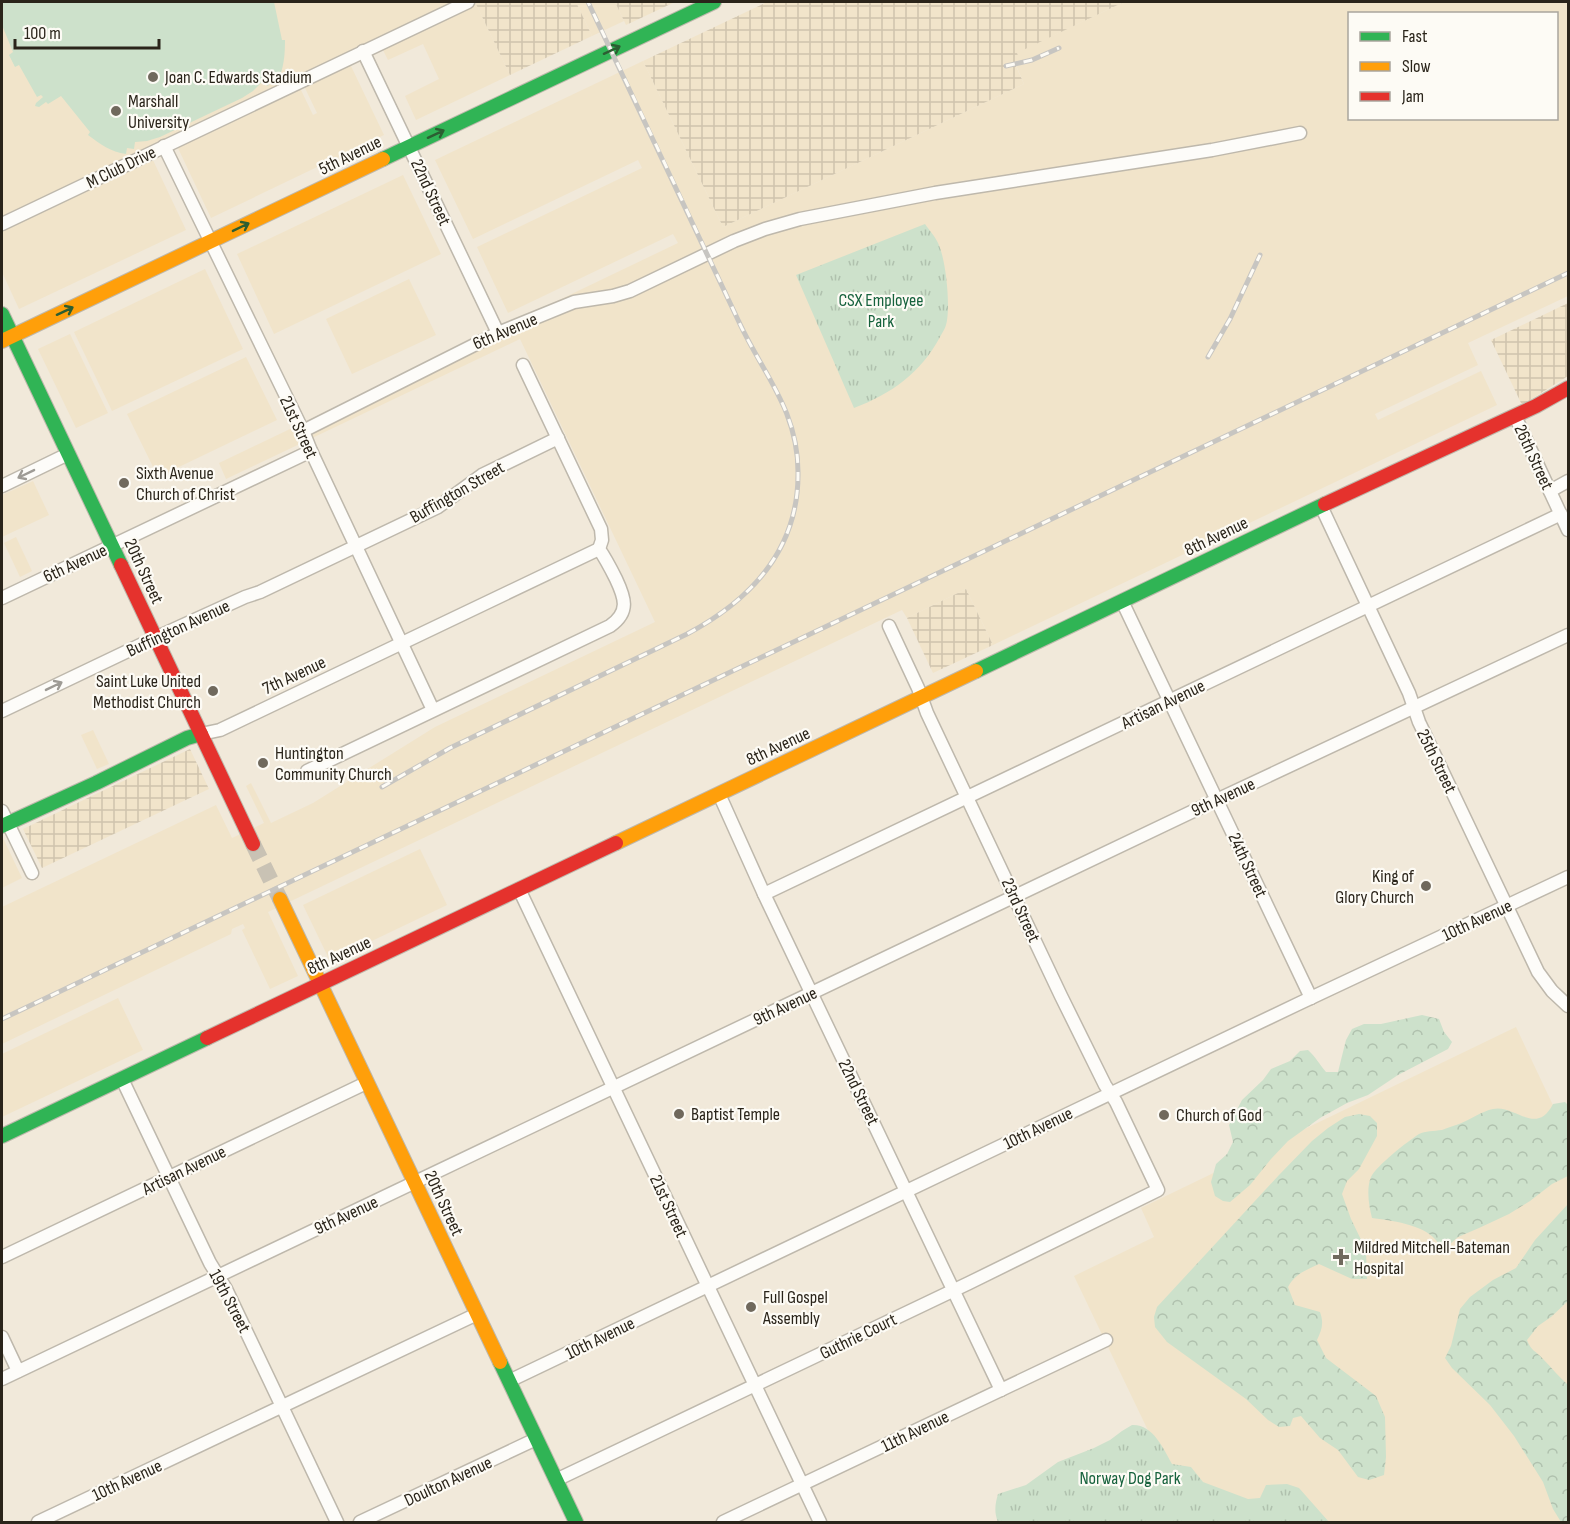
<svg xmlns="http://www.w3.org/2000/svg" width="1570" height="1524" font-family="'Sofia Sans Condensed',sans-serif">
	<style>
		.built { fill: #f1e4ca; fill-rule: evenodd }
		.industrial { fill: url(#industrial-grid) }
		.forest { fill: url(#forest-crowns) }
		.park { fill: url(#park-tufts) }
		.garden { fill: #cde1cb }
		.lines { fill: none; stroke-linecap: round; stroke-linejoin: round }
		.secondary-tunnel { stroke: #c9c2b4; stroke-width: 16; stroke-dasharray: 16 8; stroke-linecap: butt }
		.street-casing { stroke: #beb8ac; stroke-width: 15 }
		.fast-casing { stroke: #beb8ac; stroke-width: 16 }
		.slow-casing { stroke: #beb8ac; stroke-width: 16 }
		.jam-casing { stroke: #beb8ac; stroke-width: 16 }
		.street { stroke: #fdfcf9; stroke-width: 12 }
		.fast { stroke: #30b455; stroke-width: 14 }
		.slow { stroke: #ff9f0a; stroke-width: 14 }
		.jam { stroke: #e5322d; stroke-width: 14 }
		.rail-casing { stroke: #c7c5c1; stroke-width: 5 }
		.rail { stroke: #fdfbf5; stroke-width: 3; stroke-dasharray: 9; stroke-linecap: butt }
		.oneway { stroke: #2c5e32 }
		.oneway2 { stroke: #9e9b95 }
		.poi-dot { fill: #70695d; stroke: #fdfbf5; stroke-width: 2 }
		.labels { text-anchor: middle; stroke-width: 4.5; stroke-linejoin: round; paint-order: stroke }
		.poi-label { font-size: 18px; fill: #2a241a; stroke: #fdfbf5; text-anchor: start }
		.street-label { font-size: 18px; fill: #2a241a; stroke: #fdfbf5 }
		.park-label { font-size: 18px; fill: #16623d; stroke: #fdfbf5 }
	</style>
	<defs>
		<pattern id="industrial-grid" width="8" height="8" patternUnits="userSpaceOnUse" patternTransform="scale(1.5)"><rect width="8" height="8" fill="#f1e4ca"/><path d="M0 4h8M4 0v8" fill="none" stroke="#cfc3ad"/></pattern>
		<pattern id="forest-crowns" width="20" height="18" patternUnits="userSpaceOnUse" patternTransform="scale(1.5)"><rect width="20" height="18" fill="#cde1cb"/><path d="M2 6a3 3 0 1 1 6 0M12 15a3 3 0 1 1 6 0" fill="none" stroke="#b0c1ae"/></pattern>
		<pattern id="park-tufts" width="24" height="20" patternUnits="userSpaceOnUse" patternTransform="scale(1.5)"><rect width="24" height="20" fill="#cde1cb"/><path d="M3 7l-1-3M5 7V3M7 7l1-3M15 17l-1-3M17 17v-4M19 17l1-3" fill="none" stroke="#b0c1ae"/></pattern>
	</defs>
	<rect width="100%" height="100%" fill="#f1e9da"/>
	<g class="built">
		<polygon points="2,2 460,2 2,220"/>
		<polygon points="576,2 615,2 624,21 592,36"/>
		<path d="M 1124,2 L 1568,2 L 1568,296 L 1468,343 L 1478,365 L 1375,414 L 1378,420 L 1481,371 L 1497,405 L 993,645 L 966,589 L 907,618 L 902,610 L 268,912 L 298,976 L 270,989 L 242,930 L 245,928 L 243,924 L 232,929 L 231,934 L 2,1044 L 2,907 L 216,805 L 232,838 L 264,823 L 246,786 L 251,783 L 271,823 L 313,803 L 435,727 L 655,622 L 520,339 L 226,479 L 219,463 L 678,243 L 673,234 L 508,313 L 477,247 L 642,168 L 638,160 L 473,239 L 435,160 L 643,61 L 723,227 L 1024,84 L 1015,63 L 1016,53 ZM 1350,14 L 1556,14 L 1556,118 L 1350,118 Z"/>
		<polygon points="476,4 510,75 416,120 405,96 439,79 423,44 388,60 382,48"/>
		<polygon points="350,64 384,135 211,218 177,146 300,88 313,115 317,113 304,86"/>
		<polygon points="152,158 186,230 19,309 2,272 2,230"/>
		<polygon points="403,175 441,254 274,334 237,254"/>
		<polygon points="205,269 243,349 112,411 74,332"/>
		<polygon points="409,279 436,335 352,374 326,319"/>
		<polygon points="70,334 108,413 76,428 38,349"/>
		<polygon points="246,357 277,420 158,477 127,414"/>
		<polygon points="33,481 49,515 2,537 2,495"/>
		<polygon points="16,537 32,571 20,577 4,543"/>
		<polygon points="93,730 109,764 97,769 81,735"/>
		<polygon points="3,838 22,878 2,888 2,839"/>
		<polygon points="420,849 447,905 330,961 303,905"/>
		<polygon points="118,998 143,1050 2,1117 2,1054"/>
		<polygon points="1516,1027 1568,1137 1568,1522 1316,1522 1264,1514 1188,1514 1074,1276 1154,1237 1141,1208"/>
	</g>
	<g class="industrial">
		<polygon points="475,2 576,2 592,36 510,75"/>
		<polygon points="615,2 675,2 626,25"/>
		<polygon points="767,2 1124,2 1017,53 1020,61 1015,64 1024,84 723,227 643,61"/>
		<polygon points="1568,303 1568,376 1522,405 1491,340"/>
		<polygon points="966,589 993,645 933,673 907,618"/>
		<polygon points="190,749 209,789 42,868 23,829"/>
	</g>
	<g class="forest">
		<path d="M 1422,1015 L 1439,1019 L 1444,1032 L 1452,1042 L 1448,1049 L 1398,1075 L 1368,1095 L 1347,1103 L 1320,1118 L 1288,1141 L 1271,1159 L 1250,1185 L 1230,1202 L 1223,1201 L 1215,1196 L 1211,1182 L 1216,1164 L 1227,1154 L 1233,1142 L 1229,1125 L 1242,1100 L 1263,1080 L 1271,1069 L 1290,1061 L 1300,1051 L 1308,1050 C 1315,1056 1320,1065 1326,1072 L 1338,1072 L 1346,1040 L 1352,1029 L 1364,1024 L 1381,1024 Z"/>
		<path d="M 1565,1102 L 1568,1105 L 1568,1176 L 1552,1184 L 1530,1201 L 1509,1214 L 1479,1228 L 1458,1237 L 1442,1251 C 1440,1247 1438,1242 1435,1239 C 1423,1225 1390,1220 1372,1218 C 1369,1206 1366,1189 1371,1177 C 1376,1166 1408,1141 1419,1134 C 1425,1131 1434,1131 1442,1130 C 1447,1128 1453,1126 1459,1124 C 1470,1120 1482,1111 1493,1109 C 1515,1104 1536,1137 1553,1104 Z"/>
		<path d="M 1359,1114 L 1370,1116 L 1377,1123 L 1377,1136 L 1359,1169 L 1347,1181 L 1342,1194 L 1351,1219 L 1366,1250 L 1367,1279 L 1352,1279 L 1319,1264 C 1306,1270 1295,1274 1288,1287 L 1295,1305 L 1320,1312 C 1324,1323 1322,1330 1317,1340 L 1326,1358 L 1376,1396 L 1385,1417 L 1386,1457 L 1384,1475 L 1369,1480 L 1358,1477 L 1338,1450 L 1320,1438 L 1301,1416 L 1293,1418 L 1290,1426 L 1279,1427 L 1268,1420 L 1246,1399 L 1167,1342 L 1155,1327 L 1154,1317 L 1157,1307 L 1279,1175 L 1312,1141 L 1328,1128 L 1345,1117 Z"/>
		<path d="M 1568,1204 L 1568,1301 L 1551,1317 L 1538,1326 L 1527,1340 C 1531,1351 1536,1351 1543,1359 C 1552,1368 1559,1377 1568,1385 L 1568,1522 L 1561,1522 L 1553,1509 L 1543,1482 L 1514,1436 L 1490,1405 L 1452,1368 L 1445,1358 L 1451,1346 L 1460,1309 L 1470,1297 L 1493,1280 L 1516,1268 L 1535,1240 Z"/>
	</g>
	<g class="park">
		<path d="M 925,224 C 929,230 935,236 938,243 C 946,259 951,308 946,325 C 945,329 942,333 940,337 C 921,373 891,394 854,408 L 796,275 Z"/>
		<path d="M 1132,1425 C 1153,1424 1163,1448 1172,1464 L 1191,1467 L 1203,1482 L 1248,1499 L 1260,1498 L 1266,1485 L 1287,1484 L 1299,1488 L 1329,1522 L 998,1522 C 994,1513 995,1504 998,1494 L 1026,1485 L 1058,1462 L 1094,1448 L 1110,1440 L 1122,1431 Z"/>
	</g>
	<path class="garden" d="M 2,2 L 274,2 L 282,40 L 285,40 C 285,55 284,69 277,82 L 272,79 L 268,86 L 262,82 L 253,91 L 242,98 L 160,137 L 147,141 L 135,142 L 134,149 L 127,148 L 126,154 C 111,152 100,144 88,135 L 90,132 L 61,96 L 48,104 L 46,102 L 39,107 L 35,106 L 36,103 L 43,97 L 41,95 L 37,97 L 19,65 L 15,67 L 9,55 L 13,52 L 2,25 L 2,14 L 3,14 L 2,12 Z"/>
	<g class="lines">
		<polyline class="secondary-tunnel" points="253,844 280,899"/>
		<defs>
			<g id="street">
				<polyline points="363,51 498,333"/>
				<polyline points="164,146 303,431 311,451 433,710"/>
				<polyline points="2,224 468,2"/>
				<polyline points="1515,416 1568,530"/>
				<polyline points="303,431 498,333 574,302 613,296 630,291 734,241 765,229 800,219 935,193 1212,150 1300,133"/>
				<polyline points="2,486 68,454"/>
				<polyline points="1550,491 1568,481"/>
				<polyline points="1321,506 1409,693 1419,722 1538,972 1552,991 1568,1006"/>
				<polyline points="2,598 311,451"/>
				<polyline points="1122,601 1311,998"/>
				<polyline points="2,711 155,638 245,597 260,592 438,507 482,475 558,438"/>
				<polyline points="201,734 220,730 599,549"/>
				<path d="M 307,771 L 610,626 C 630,612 625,598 616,579 C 611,569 606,559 599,549 L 602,540 L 601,529 L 523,365"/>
				<polyline points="719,794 764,894 1001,1390"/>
				<polyline points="2,811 32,873"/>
				<polyline points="519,889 820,1522"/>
				<polyline points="764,894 1561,514"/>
				<polyline points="122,1079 210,1263 226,1289 337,1522"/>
				<polyline points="2,1257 366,1083"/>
				<polyline points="2,1337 18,1371"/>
				<polyline points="2,1379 1206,805 1568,635"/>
				<polyline points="509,1381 1300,1003 1568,877"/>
				<polyline points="556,1480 969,1283 1158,1190 1116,1102 1105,1085 1061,996 927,713 918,688 889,626"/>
				<polyline points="38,1522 477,1314"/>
				<polyline points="360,1522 536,1439"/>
				<polyline points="723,1522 1106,1340"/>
			</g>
			<g id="fast">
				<polyline points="383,159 714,2"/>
				<polyline points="2,314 121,565"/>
				<polyline points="976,671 1325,504"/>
				<polyline points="2,826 96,783 187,738 201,734"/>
				<polyline points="2,1136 207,1038"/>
				<polyline points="500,1362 576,1522"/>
			</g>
			<g id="slow">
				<polyline points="2,341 383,159"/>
				<polyline points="616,843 976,671"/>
				<polyline points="280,899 500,1362"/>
			</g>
			<g id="jam">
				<polyline points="1325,504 1536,406 1568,388"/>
				<polyline points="121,565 253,844"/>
				<polyline points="207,1038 616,843"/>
			</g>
		</defs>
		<use href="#street" class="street-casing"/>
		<use href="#fast" class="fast-casing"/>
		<use href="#slow" class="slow-casing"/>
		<use href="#jam" class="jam-casing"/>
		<use href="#street" class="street"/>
		<use href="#fast" class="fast"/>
		<use href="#slow" class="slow"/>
		<use href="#jam" class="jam"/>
		<defs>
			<g id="rail">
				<polyline points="1006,66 1032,60 1059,48"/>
				<polyline points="1208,357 1230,319 1260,255"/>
				<path d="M 382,787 L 450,748 L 687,634 C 751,600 799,549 798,472 C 798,410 763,374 739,322 C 689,215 639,108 588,2"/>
				<polyline points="2,1019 1568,273"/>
			</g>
		</defs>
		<use href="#rail" class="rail-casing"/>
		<use href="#rail" class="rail"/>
	</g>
	<defs><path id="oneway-shaft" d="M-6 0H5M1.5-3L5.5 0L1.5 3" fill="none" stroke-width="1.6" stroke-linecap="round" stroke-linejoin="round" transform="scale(1.5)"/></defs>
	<g class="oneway">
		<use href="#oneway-shaft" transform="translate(612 50) rotate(-25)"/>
		<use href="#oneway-shaft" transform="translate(436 134) rotate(-25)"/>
		<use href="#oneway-shaft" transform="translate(241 227) rotate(-26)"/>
		<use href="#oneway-shaft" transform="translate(65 311) rotate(-25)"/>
	</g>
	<g class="oneway2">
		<use href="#oneway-shaft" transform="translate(26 474) rotate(154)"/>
		<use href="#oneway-shaft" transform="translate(54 686) rotate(-26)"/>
	</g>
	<g class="poi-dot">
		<circle cx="153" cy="77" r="6"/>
		<circle cx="116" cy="111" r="6"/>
		<circle cx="124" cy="483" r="6"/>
		<circle cx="213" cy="691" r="6"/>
		<circle cx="263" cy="763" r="6"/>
		<circle cx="1426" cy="886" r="6"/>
		<circle cx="679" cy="1114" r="6"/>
		<circle cx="1164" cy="1115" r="6"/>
		<path d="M1338 1248h6v6h6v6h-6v6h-6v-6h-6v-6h6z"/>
		<circle cx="751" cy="1307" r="6"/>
	</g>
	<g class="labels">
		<g class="poi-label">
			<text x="165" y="83">Joan C. Edwards Stadium</text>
			<text x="128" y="107">Marshall<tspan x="128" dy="21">University</tspan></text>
			<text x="136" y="479">Sixth Avenue<tspan x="136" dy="21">Church of Christ</tspan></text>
			<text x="201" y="687" text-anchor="end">Saint Luke United<tspan x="201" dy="21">Methodist Church</tspan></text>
			<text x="275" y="759">Huntington<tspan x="275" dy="21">Community Church</tspan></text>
			<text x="1414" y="882" text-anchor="end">King of<tspan x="1414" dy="21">Glory Church</tspan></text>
			<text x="691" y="1120">Baptist Temple</text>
			<text x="1176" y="1121">Church of God</text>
			<text x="1354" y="1253">Mildred Mitchell-Bateman<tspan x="1354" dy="21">Hospital</tspan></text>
			<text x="763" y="1303">Full Gospel<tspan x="763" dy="21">Assembly</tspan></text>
		</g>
		<g class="street-label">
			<text transform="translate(350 155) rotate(-26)" y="6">5th Avenue</text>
			<text transform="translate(121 167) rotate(-26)" y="6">M Club Drive</text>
			<text transform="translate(431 192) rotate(65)" y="6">22nd Street</text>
			<text transform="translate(505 331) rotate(-23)" y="6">6th Avenue</text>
			<text transform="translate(299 427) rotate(65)" y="6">21st Street</text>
			<text transform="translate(1534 457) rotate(65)" y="6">26th Street</text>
			<text transform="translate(457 492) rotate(-30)" y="6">Buffington Street</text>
			<text transform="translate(1216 536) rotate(-26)" y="6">8th Avenue</text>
			<text transform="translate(75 563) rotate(-25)" y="6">6th Avenue</text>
			<text transform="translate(144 571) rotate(65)" y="6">20th Street</text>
			<text transform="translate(178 628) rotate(-25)" y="6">Buffington Avenue</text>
			<text transform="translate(294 675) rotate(-25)" y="6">7th Avenue</text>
			<text transform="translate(1163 704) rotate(-26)" y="6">Artisan Avenue</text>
			<text transform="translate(778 746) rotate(-25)" y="6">8th Avenue</text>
			<text transform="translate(1437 761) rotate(64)" y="6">25th Street</text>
			<text transform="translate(1223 797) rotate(-25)" y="6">9th Avenue</text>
			<text transform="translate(1248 865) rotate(65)" y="6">24th Street</text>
			<text transform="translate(1021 910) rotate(65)" y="6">23rd Street</text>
			<text transform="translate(1477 920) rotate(-25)" y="6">10th Avenue</text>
			<text transform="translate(339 955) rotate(-25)" y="6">8th Avenue</text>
			<text transform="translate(785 1006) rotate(-25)" y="6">9th Avenue</text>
			<text transform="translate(859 1092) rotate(64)" y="6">22nd Street</text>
			<text transform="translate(1038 1128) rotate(-26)" y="6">10th Avenue</text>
			<text transform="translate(184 1170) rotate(-26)" y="6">Artisan Avenue</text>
			<text transform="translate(444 1203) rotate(65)" y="6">20th Street</text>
			<text transform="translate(669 1206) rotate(65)" y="6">21st Street</text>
			<text transform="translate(346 1215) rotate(-25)" y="6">9th Avenue</text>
			<text transform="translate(230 1301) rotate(62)" y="6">19th Street</text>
			<text transform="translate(858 1336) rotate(-26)" y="6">Guthrie Court</text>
			<text transform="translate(600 1338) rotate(-26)" y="6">10th Avenue</text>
			<text transform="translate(915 1431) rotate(-26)" y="6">11th Avenue</text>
			<text transform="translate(127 1480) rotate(-25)" y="6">10th Avenue</text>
			<text transform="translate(448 1481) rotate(-25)" y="6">Doulton Avenue</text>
		</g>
		<g class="park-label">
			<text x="881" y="306">CSX Employee<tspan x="881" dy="21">Park</tspan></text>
			<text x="1130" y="1484">Norway Dog Park</text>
		</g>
	</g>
	<rect width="1570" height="1524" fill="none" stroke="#2a241a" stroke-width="6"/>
	<rect x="1348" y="12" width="210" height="108" fill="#fdfbf5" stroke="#a9a59d" stroke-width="1.5"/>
	<rect x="1360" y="32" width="30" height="9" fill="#30b455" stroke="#a9a59d" stroke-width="1.5"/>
	<text x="1402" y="42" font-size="18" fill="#2a241a">Fast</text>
	<rect x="1360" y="62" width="30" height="9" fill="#ff9f0a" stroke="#a9a59d" stroke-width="1.5"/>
	<text x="1402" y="72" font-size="18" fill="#2a241a">Slow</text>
	<rect x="1360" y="92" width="30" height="9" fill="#e5322d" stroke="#a9a59d" stroke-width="1.5"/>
	<text x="1402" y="102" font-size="18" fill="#2a241a">Jam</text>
	<path d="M15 39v9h144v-9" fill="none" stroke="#2a241a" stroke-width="3"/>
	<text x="24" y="39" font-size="18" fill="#2a241a" stroke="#fdfbf5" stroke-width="4.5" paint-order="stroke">100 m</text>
</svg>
